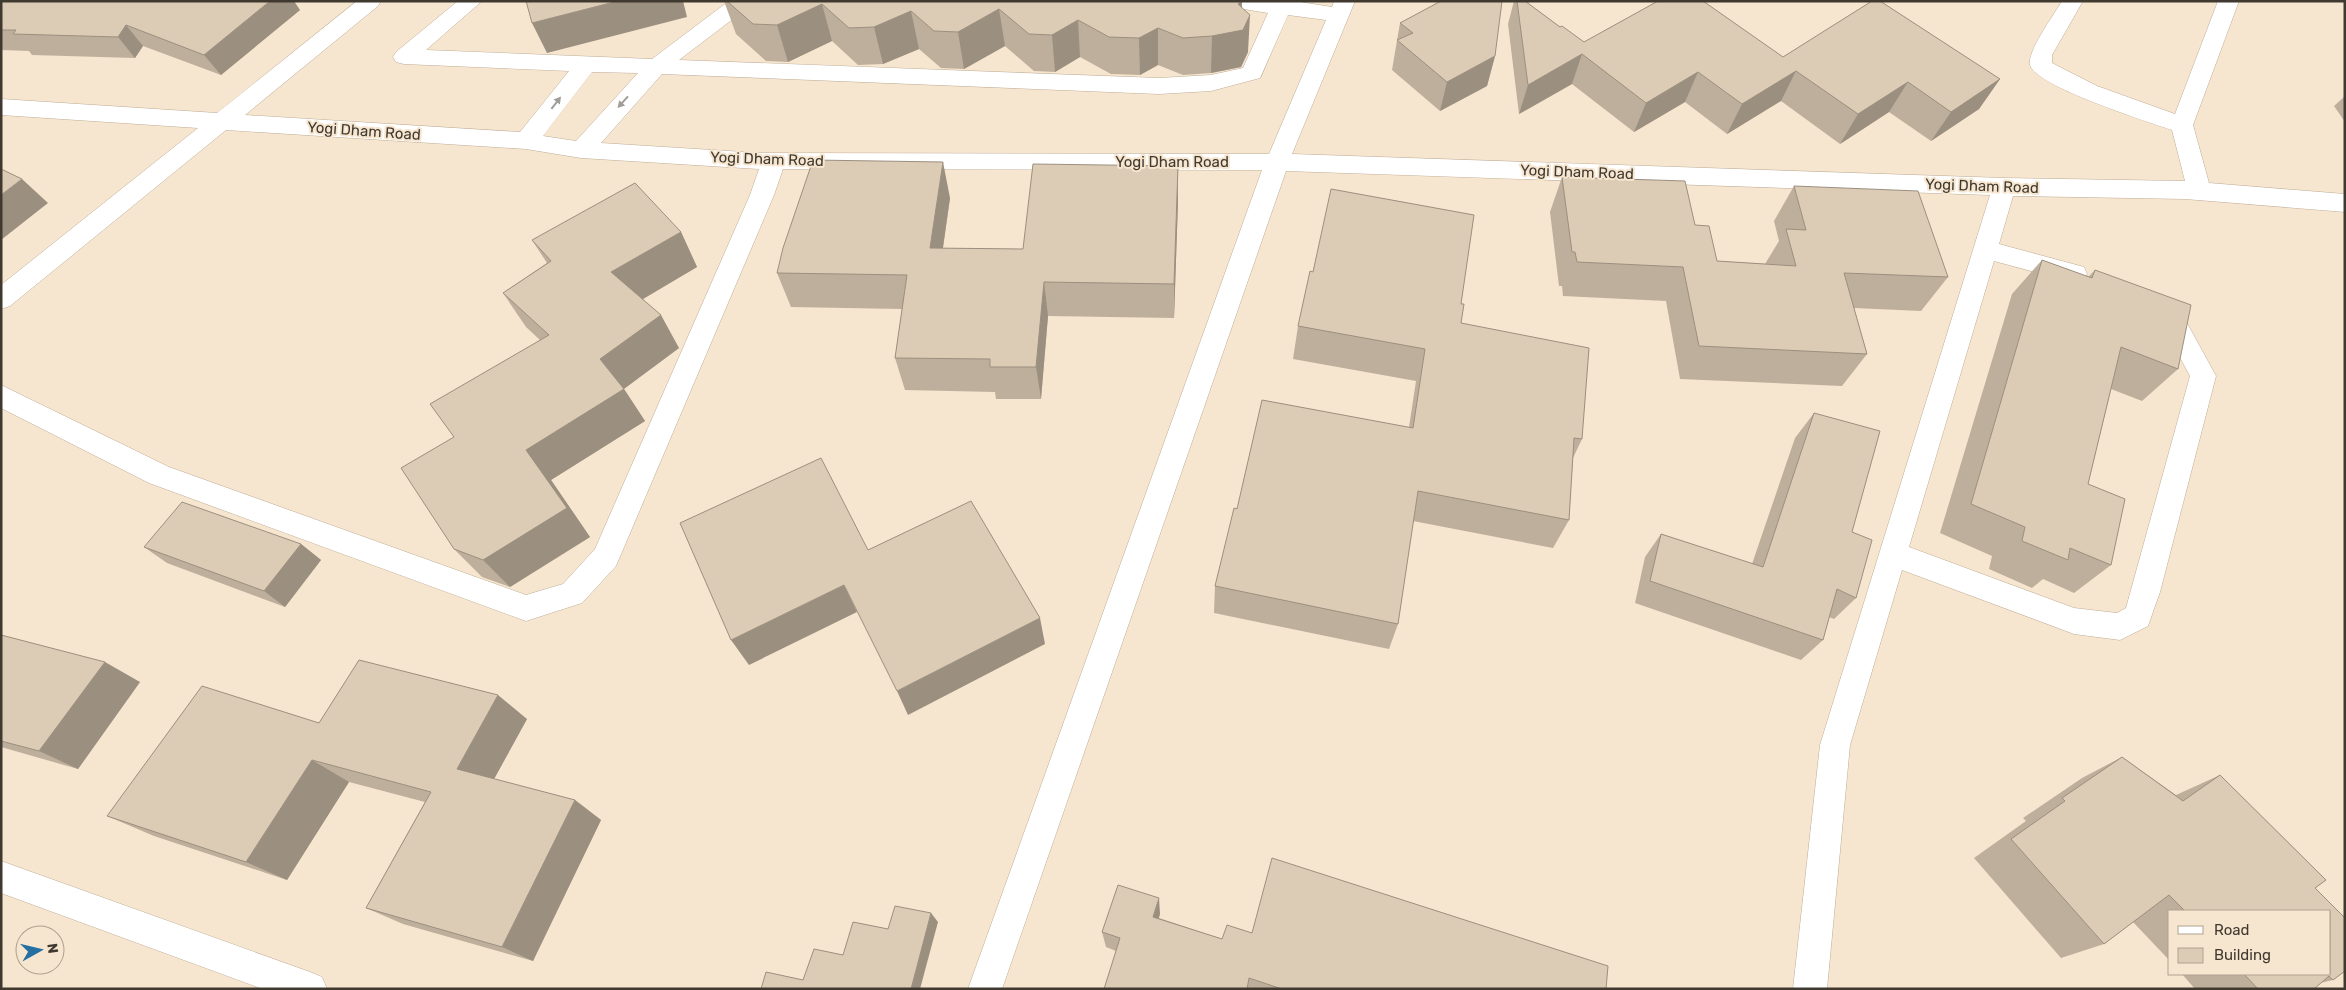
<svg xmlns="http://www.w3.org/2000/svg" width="2346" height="990" font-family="Rubik,sans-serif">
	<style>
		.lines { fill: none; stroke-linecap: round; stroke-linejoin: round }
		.street-casing { stroke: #bead97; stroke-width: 1 }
		.street { fill: #fff; fill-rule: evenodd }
		.wall { fill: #beaf9c }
		.shaded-wall { fill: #9b8f7f }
		.building { fill: #ddccb5; stroke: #9b8f7f }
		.oneway { fill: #a09c98 }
		.labels { text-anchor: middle; stroke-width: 4; stroke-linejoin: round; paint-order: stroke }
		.street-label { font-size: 15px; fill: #403930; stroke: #f7e6cf }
	</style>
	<rect width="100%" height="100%" fill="#f7e6cf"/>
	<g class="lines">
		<defs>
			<g id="street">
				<path d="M 357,1 L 381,1 L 378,6 L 245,115 L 520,132 L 569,71 L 404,64 L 396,62 L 393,57 L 396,52 L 458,1 L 482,1 L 426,50 L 652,59 L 729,1 L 753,1 L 750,6 L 679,60 L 1159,78 L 1211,75 L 1243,68 L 1268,13 L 1225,6 L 1222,1 L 1294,1 L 1332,7 L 1334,1 L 1355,1 L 1292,154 L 2004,178 L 2185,181 L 2172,130 C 2149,122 2035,86 2030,65 C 2027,51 2054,15 2062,1 L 2083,1 L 2052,55 L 2052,63 L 2097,86 L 2175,114 L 2218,1 L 2239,1 L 2193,125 L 2209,183 L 2345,194 L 2345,212 L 2185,199 L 2013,196 L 1999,244 L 2084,267 L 2087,274 L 2084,281 L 2075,283 L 1994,261 L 1909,547 L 2074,608 L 2117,613 L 2126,608 L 2190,376 L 2169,337 L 2146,327 L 2142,320 L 2146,313 L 2155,310 L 2187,323 L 2216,376 L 2160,592 L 2148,626 L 2120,640 L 2074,634 L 1902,570 L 1850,745 L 1827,989 L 1793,989 L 1820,745 L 1990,195 L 1286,171 L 1002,989 L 968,989 L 1262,170 L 783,169 L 774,195 L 616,566 L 582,603 L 526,621 L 149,483 L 1,408 L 1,385 L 169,467 L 526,595 L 563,584 L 595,549 L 750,195 L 759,169 L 581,158 L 526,149 L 226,130 L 10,306 L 1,309 L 1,285 L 198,128 L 1,115 L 1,99 L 217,113 ZM 1288,15 L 1326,20 L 1269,154 L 760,153 L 601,143 L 662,74 L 1159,94 L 1211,91 L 1260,78 ZM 592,72 L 638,73 L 576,141 L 543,136 Z"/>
				<polygon points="1,861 310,972 322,977 327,989 263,989 1,893"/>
			</g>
		</defs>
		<use href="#street" class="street-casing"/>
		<use href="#street" class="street"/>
	</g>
	<g class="wall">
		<polygon points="1,1 300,10 221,75 143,46 135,58 32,55 29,51 1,50"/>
		<polygon points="724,1 1242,1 1242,7 1248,52 1241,67 1211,73 1183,75 1158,65 1140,75 1111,74 1080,57 1055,72 1034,71 1005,46 964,69 941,68 919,49 883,64 858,65 832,41 788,62 766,61 736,34"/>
		<polygon points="1514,1 1525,1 1560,27 1584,42 1783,57 2000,79 1979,109 1931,141 1889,112 1840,144 1781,101 1727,134 1685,102 1634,132 1572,84 1519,114 1508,24"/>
		<polygon points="1400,23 1495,56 1487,86 1440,111 1392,70"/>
		<polygon points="2345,96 2345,122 2334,106"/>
		<polygon points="1178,166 1178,202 1174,318 1048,316 1041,399 996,399 995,392 905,390 895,358 902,309 791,307 777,273 950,198 943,248 1023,249"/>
		<polygon points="1562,177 1695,225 1717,261 1765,264 1779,241 1774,221 1794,186 1948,277 1921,311 1854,308 1867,354 1842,386 1680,379 1666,301 1563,296 1562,286 1559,286 1550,212"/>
		<polygon points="681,232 697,267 643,299 679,348 624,389 645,421 551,480 590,537 510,587 482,577 454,549 454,437 540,340 526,327 503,293 547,263 532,240"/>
		<polygon points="2042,260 2088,277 2095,270 2178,369 2142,401 2111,389 2088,484 2111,565 2074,593 2043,579 2032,588 1989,569 1992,556 1940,533 2012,294"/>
		<polygon points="1461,304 1461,323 1582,439 1573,458 1569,520 1553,548 1413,521 1398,624 1389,649 1214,613 1215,586 1237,509 1409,427 1416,381 1293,359 1298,326"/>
		<polygon points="1814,413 1852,532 1856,598 1834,619 1829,617 1823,640 1801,660 1635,603 1645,557 1661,534 1752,564 1795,438"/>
		<polygon points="301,544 321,560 285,607 167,563 144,547"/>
		<polygon points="1,635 140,682 78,769 1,747"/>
		<polygon points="527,719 494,779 575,800 601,820 533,961 403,924 366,908 425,802 349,782 287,880 154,836 107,816 319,723"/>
		<polygon points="2122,757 2176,795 2220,775 2326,880 2315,888 2345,918 2345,971 2333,980 2320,983 2314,989 2195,989 2182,974 2330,974 2330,911 2170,911 2170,961 2133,922 2104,944 2061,958 1974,858 2026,821 2023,818 2082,778"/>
		<polygon points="1160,914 1159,918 1222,939 1252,933 1606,989 1104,989 1116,951 1106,947 1102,932"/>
	</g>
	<g class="shaded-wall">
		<polygon points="270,1 294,1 300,10 221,75 204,55"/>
		<polygon points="618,1 683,1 687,17 547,53 532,23"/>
		<polygon points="1242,1 1241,30 1250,15 1248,52 1241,67 1211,73 1212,36 1238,4"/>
		<polygon points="822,4 832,41 788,62 777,25"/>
		<polygon points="999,9 1005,46 964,69 958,32"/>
		<polygon points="911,11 919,49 883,64 874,27"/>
		<polygon points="1078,20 1080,57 1055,72 1052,35"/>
		<polygon points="126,25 143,46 135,58 118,37"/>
		<polygon points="1158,28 1158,65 1140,75 1139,38"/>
		<polygon points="1582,54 1572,84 1519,114 1528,85"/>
		<polygon points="1495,56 1487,86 1440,111 1447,82"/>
		<polygon points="1796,71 1781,101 1727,134 1742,104"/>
		<polygon points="1698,72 1685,102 1634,132 1646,103"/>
		<polygon points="2000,79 1979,109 1931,141 1951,112"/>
		<polygon points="1908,82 1889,112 1840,144 1858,114"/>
		<polygon points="943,162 950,198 938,282 930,248"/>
		<polygon points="1178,166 1178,202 1174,318 1174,284"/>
		<polygon points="22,179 48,203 1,240 1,195"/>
		<polygon points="681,232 697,267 631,306 611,272"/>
		<polygon points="1044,282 1048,316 1041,399 1036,367"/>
		<polygon points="661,315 679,348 621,391 600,359"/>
		<polygon points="624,389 645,421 551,480 590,537 510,587 483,560 526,450"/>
		<polygon points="301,544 321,560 285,607 264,591"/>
		<polygon points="844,585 857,612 749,665 731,640"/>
		<polygon points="1040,618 1045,644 908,715 897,691"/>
		<polygon points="105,662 140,682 78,769 39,751"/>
		<polygon points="498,695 527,719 488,790 457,769"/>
		<polygon points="312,760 349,782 287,880 246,862"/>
		<polygon points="575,800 601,820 533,961 502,947"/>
		<polygon points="1159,898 1160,914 1154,932 1153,917"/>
		<polygon points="931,913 938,922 920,989 911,989"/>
	</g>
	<g class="building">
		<polygon points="1,1 270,1 204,55 126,25 118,37 13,34 16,30 1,30"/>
		<polygon points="526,1 618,1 532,23"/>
		<polygon points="727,1 1242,1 1238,4 1250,15 1243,30 1212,36 1183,38 1158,28 1139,38 1109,37 1078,20 1052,35 1029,34 999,9 958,32 934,31 911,11 874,27 849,28 822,4 777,25 753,24"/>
		<polygon points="1441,1 1502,1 1495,56 1447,82 1397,40 1413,33 1400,23"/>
		<polygon points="1517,1 1525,1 1560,27 1562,26 1584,42 1658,1 1703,1 1783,57 1872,1 1880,1 2000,79 1951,112 1908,82 1858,114 1796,71 1742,104 1698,72 1646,103 1582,54 1528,85"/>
		<polygon points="813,160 943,162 930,248 1023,249 1033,164 1178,166 1174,284 1044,282 1036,367 990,367 990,359 895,358 907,275 777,273 783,248"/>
		<polygon points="1,169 22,179 1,195"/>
		<polygon points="1562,177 1685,181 1695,225 1709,226 1717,261 1796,266 1786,229 1806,230 1794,186 1918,191 1948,277 1844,273 1867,354 1699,346 1683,267 1577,262 1575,252 1572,252"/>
		<polygon points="635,183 681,232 611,272 661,315 600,359 624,389 526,450 567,508 483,560 454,549 401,468 454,437 430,404 549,335 503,293 551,261 532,240"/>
		<polygon points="1331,189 1474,215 1461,304 1464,304 1461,323 1589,348 1582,439 1574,438 1569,520 1418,491 1398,624 1215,586 1234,508 1237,509 1262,400 1413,428 1425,349 1298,326 1310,271 1313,272"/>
		<polygon points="2042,260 2092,278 2095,270 2191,305 2178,369 2121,347 2088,484 2125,499 2111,565 2070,548 2068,560 2022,541 2025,527 1971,504"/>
		<polygon points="1814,413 1880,431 1852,532 1872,540 1856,598 1837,589 1823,640 1650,581 1661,534 1763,567"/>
		<polygon points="821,458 868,550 971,501 1040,618 897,691 844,585 731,640 680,523"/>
		<polygon points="182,502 301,544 264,591 144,547"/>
		<polygon points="1,635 105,662 39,751 1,741"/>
		<polygon points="359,660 498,695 457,769 575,800 502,947 366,908 431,792 312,760 246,862 107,816 202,686 319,723"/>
		<polygon points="2122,757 2183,801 2220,775 2326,880 2315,888 2345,918 2345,971 2333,980 2329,976 2314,989 2258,989 2244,974 2330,974 2330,911 2185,911 2169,895 2104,944 2011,839 2065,801 2062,798"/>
		<polygon points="1272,858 1608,966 1606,989 1282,989 1249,978 1247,989 1104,989 1120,938 1102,932 1118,885 1159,898 1153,917 1222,939 1227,925 1252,933"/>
		<polygon points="895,906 931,913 911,989 761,989 766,972 803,980 814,949 843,955 853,922 888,929"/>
	</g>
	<defs><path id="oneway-solid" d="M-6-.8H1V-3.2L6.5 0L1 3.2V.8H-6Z" transform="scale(1.25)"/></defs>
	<g class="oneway">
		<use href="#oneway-solid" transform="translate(623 102) rotate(132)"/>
		<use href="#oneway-solid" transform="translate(556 103) rotate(-52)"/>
	</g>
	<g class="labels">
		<g class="street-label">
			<text transform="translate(364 131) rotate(4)" y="5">Yogi Dham Road</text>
			<text transform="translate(767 159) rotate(2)" y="5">Yogi Dham Road</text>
			<text x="1172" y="167">Yogi Dham Road</text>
			<text transform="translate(1577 172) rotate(2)" y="5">Yogi Dham Road</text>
			<text transform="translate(1982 186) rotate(2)" y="5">Yogi Dham Road</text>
		</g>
	</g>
	<rect width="2346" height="990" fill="none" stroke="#403930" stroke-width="5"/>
	<rect x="2168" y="910" width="162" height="65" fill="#f7e6cf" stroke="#aea18f"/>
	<rect x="2178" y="926" width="25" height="8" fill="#ffffff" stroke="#aea18f"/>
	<text x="2214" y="935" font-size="15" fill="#403930">Road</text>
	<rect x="2178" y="948" width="25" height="15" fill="#ddccb5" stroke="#aea18f"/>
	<text x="2214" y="960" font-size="15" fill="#403930">Building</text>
	<g transform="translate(40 950) rotate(82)"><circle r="24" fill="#f7e6cf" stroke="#aea18f"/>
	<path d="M0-4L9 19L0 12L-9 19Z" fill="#266fa3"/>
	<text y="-8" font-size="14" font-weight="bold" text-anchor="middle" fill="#403930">N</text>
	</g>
</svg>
